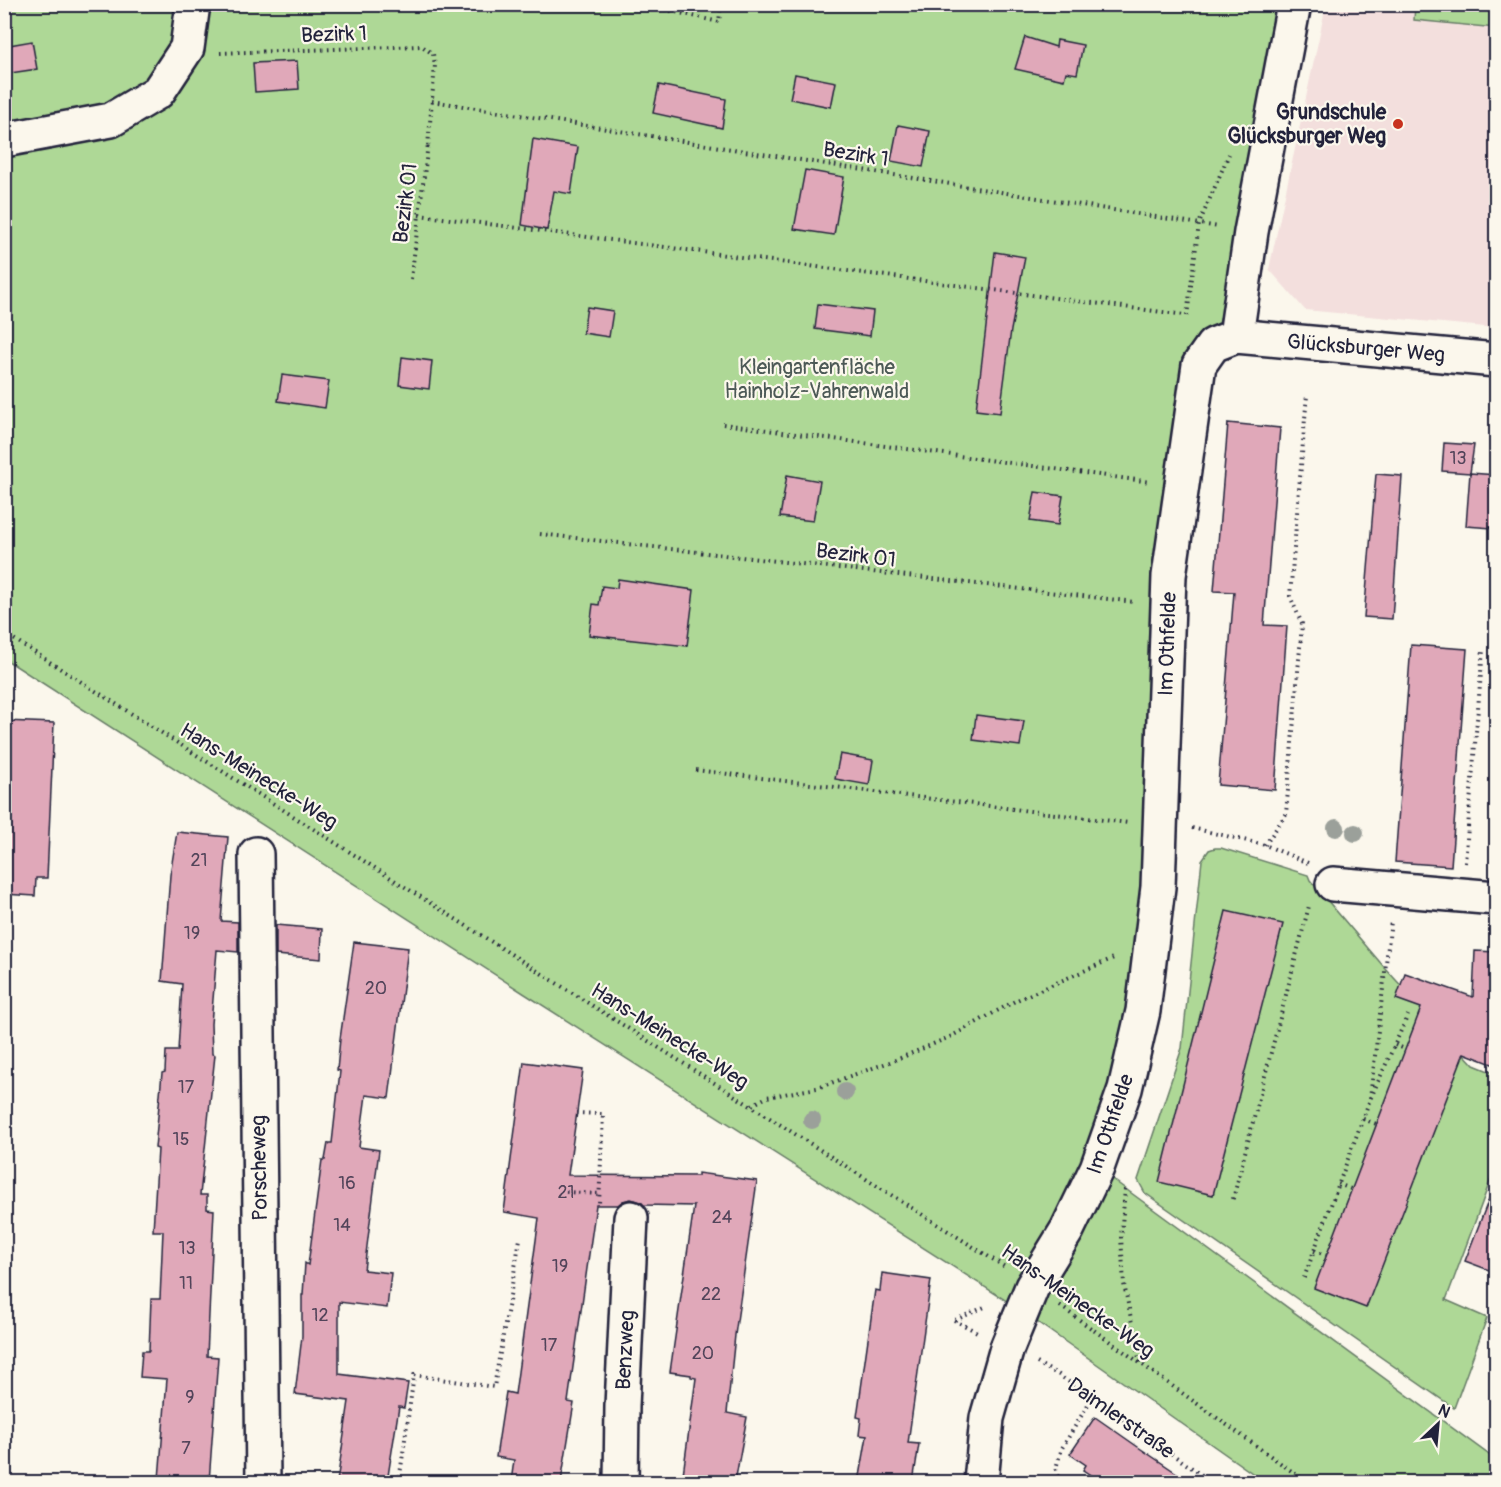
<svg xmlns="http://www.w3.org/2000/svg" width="1501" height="1487" font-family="Pangolin,sans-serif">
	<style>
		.built { fill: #f3dfdd }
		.green { fill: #aed896; stroke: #687d68; stroke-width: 1.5 }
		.building { fill: #e0a8b9; stroke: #22223b; stroke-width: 1.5 }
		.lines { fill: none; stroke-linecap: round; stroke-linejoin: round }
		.minor-casing { stroke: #22223b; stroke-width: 38 }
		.path { stroke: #22223b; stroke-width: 4; stroke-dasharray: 1.5 4.5; stroke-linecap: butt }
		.minor { stroke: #fbf7ec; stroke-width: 33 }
		.tree { fill: #9ba09a }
		.poi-dot { fill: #c8321e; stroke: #fbf7ec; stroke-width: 2 }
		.labels { text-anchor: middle; stroke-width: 4.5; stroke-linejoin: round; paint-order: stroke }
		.number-label { font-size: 18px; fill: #52445a }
		.street-label { font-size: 21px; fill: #22223b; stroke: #fbf7ec }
		.poi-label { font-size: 21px; font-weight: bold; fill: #22223b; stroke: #fbf7ec; text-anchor: end }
		.park-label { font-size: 21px; fill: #4c5956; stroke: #fbf7ec }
	</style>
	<rect width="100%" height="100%" fill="#fbf7ec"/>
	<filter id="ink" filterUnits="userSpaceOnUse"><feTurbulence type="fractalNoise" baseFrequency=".0167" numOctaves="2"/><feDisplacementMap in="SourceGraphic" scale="12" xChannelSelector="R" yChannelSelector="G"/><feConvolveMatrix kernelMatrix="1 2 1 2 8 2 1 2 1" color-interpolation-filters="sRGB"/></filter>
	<g filter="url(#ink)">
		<polygon class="built" points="1326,5 1496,5 1496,328 1305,310 1269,269"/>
		<g class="green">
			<polygon points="4,5 1294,5 1236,336 1199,366 1158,887 1097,1168 1496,1460 1496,1482 1265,1482 1010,1303 525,994 5,659"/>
			<polygon points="1415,5 1496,5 1496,28 1414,20"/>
			<polygon points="1215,848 1221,848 1308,875 1310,880 1384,967 1474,1065 1496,1074 1496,1165 1446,1300 1487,1318 1454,1408 1145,1193 1138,1180 1182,1048 1202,860 1209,850"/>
		</g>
		<g class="building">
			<polygon points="1025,37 1056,47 1057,40 1083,45 1077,74 1066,72 1064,80 1015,69"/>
			<polygon points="32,41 37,69 4,74 4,46"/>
			<polygon points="297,61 299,89 255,92 253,63"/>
			<polygon points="795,74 836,82 831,107 790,99"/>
			<polygon points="659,85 726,99 722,128 653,113"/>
			<polygon points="898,125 930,131 923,167 891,161"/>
			<polygon points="533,139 578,147 571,194 554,191 547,230 522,225"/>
			<polygon points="805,170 844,177 834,235 794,229"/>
			<polygon points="995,252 1025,257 1011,330 1000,413 976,410"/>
			<polygon points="818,304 873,311 870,336 815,329"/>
			<polygon points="587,307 613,311 609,337 583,333"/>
			<polygon points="402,357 432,361 429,389 399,385"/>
			<polygon points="282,375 329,381 325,408 278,401"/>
			<polygon points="1228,423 1280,428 1264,625 1287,626 1275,790 1218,785 1234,592 1214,591"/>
			<polygon points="1444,443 1474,445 1470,473 1442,471"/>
			<polygon points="1470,473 1497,475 1497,521 1493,521 1492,528 1466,526"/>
			<polygon points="1376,474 1402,476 1392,619 1364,617"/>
			<polygon points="787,475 820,481 813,521 780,517"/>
			<polygon points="1035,492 1063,496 1058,525 1030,521"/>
			<polygon points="618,579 694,590 687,646 589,635 593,604 599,605 602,586 617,588"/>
			<polygon points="1411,645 1467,649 1451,866 1395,862"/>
			<polygon points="976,715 1024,721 1020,746 973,740"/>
			<polygon points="4,721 54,723 47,878 36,878 35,896 4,894"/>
			<polygon points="840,754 873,760 869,785 835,779"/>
			<polygon points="177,832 228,837 221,921 238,922 238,952 217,950 211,1024 212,1054 215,1055 200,1195 207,1195 207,1209 214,1210 207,1356 218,1357 209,1482 159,1479 167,1379 140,1377 142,1351 149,1351 151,1299 160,1299 163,1231 153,1231 158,1149 155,1148 162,1073 165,1072 166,1051 178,1051 182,984 162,981 170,875"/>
			<polygon points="1226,911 1283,924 1213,1195 1159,1182"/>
			<polygon points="276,925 322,929 321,959 276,955"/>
			<polygon points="354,942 408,948 389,1098 366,1095 359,1147 379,1150 364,1270 391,1273 387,1308 339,1302 339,1374 408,1383 404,1408 399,1407 387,1482 337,1482 349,1401 295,1394 302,1336 302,1295 303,1295 305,1263 308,1265 322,1160 325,1160 328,1143 332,1143 340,1071 337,1070 340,1039"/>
			<polygon points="1475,951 1497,952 1497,1066 1464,1053 1366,1308 1314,1288 1421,1008 1396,999 1405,973 1473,997"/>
			<polygon points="524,1062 583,1070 568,1175 698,1176 698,1173 757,1181 735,1335 727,1413 747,1417 735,1482 682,1482 696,1378 691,1377 691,1375 670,1372 694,1206 644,1205 641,1202 631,1199 623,1201 618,1205 596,1205 568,1402 574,1403 561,1482 511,1482 514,1460 496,1457 506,1392 515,1394 539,1218 504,1212"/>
			<polygon points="1494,1186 1497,1186 1497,1273 1465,1261"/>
			<polygon points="882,1273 931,1280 908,1443 919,1444 913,1482 859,1482 867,1436 859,1435 861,1418 857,1417 875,1290 880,1291"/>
			<polygon points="1095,1417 1138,1447 1190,1482 1101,1482 1083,1470 1086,1465 1070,1454"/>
		</g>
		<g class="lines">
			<defs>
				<g id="minor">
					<polyline points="4,140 111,120 158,92 187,48 193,4"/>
					<polyline points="1236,336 1251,232 1294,4"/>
					<polyline points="256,854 263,1482"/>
					<polyline points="1333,884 1496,898"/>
					<polyline points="621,1482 622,1406 631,1218"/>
					<polyline points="981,1482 987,1418 1007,1348 1032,1287 1067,1230 1097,1168 1125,1089 1143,1011 1158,887 1169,576 1199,365 1213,345 1236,336 1496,360"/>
				</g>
			</defs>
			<use href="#minor" class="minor-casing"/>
			<g class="path">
				<polyline points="641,4 719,22 721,4"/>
				<polyline points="220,53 422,46 433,54 435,65 428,146"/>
				<polyline points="432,101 1219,227"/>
				<polyline points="419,215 1185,315"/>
				<polyline points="411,279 428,144"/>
				<polyline points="1187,316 1199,224 1229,154"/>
				<polyline points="723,424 1151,482"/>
				<polyline points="540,534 1135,602"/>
				<polyline points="4,633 1005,1267"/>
				<polyline points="696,770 1128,823"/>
				<polyline points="1192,828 1265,845 1308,863"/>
				<polyline points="1265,845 1286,814 1302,624 1290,596 1307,395"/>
				<polyline points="1465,863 1483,649"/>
				<polyline points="1395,1045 1405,1049"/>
				<polyline points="1370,1098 1391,921"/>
				<polyline points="752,1105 767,1097 817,1088 898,1059 952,1036 1017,1000 1116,957"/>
				<polyline points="576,1113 603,1114 599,1204"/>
				<polyline points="1363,1119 1377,1124"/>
				<polyline points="1338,1184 1351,1189"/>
				<polyline points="1125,1189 1121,1237 1124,1284 1140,1363"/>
				<polyline points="566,1192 600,1194"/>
				<polyline points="1233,1199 1309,906"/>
				<polyline points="1314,1251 1326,1255"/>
				<polyline points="1304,1278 1369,1102 1408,1015"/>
				<polyline points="1060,1306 1307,1482"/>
				<polyline points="954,1320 977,1332"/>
				<polyline points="955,1320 987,1306"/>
				<polyline points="1037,1363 1059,1375 1212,1482"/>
				<polyline points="399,1482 414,1375 494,1387 520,1239"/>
				<polyline points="1060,1482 1056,1468 1062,1448 1092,1398"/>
			</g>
			<use href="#minor" class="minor"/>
		</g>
		<g class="tree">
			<circle cx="1336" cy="828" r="9"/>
			<circle cx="1355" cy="833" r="9"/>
			<circle cx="845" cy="1092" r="9"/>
			<circle cx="812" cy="1120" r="9"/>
		</g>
	</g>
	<circle class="poi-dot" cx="1398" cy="124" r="6"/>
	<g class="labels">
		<g class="number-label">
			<text x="1458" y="464">13</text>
			<text x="199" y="866">21</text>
			<text x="192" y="939">19</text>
			<text x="376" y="994">20</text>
			<text x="186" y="1093">17</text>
			<text x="181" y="1145">15</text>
			<text x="347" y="1189">16</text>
			<text x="566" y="1198">21</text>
			<text x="722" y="1223">24</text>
			<text x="342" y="1231">14</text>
			<text x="187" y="1254">13</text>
			<text x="560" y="1272">19</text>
			<text x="186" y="1289">11</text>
			<text x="711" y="1300">22</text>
			<text x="320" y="1321">12</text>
			<text x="549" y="1351">17</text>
			<text x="703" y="1359">20</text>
			<text x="190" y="1403">9</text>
			<text x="186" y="1454">7</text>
		</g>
		<g class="street-label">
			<text transform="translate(334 34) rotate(-2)" y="7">Bezirk 1</text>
			<text transform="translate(856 154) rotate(9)" y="7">Bezirk 1</text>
			<text transform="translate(405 203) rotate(-83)" y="7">Bezirk 01</text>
			<text transform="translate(1366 348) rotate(5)" y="7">Glücksburger Weg</text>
			<text transform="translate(856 555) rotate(7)" y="7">Bezirk 01</text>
			<text transform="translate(1167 644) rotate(-88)" y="7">Im Othfelde</text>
			<text transform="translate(259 776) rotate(32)" y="7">Hans-Meinecke-Weg</text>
			<text transform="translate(670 1036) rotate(32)" y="7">Hans-Meinecke-Weg</text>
			<text transform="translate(1110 1124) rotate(-71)" y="7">Im Othfelde</text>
			<text transform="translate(259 1168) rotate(-91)" y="7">Porscheweg</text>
			<text transform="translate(1078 1301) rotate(35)" y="7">Hans-Meinecke-Weg</text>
			<text transform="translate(625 1350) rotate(-87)" y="7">Benzweg</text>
			<text transform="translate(1121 1418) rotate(35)" y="7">Daimlerstraße</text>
		</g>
		<g class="poi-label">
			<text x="1386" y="119">Grundschule<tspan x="1386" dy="24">Glücksburger Weg</tspan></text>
		</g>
		<g class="park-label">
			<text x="817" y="374">Kleingartenfläche<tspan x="817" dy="24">Hainholz-Vahrenwald</tspan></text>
		</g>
	</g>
	<rect width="1501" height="1487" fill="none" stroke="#fbf7ec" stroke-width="24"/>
	<rect x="12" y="12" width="1477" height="1463" fill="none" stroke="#22223b" stroke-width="2" filter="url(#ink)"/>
	<g transform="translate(1438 1424) rotate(26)" stroke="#fbf7ec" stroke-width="4.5" paint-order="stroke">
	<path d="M0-4.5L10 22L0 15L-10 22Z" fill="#22223b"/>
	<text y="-9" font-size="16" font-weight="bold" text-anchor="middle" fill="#22223b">N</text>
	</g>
</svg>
